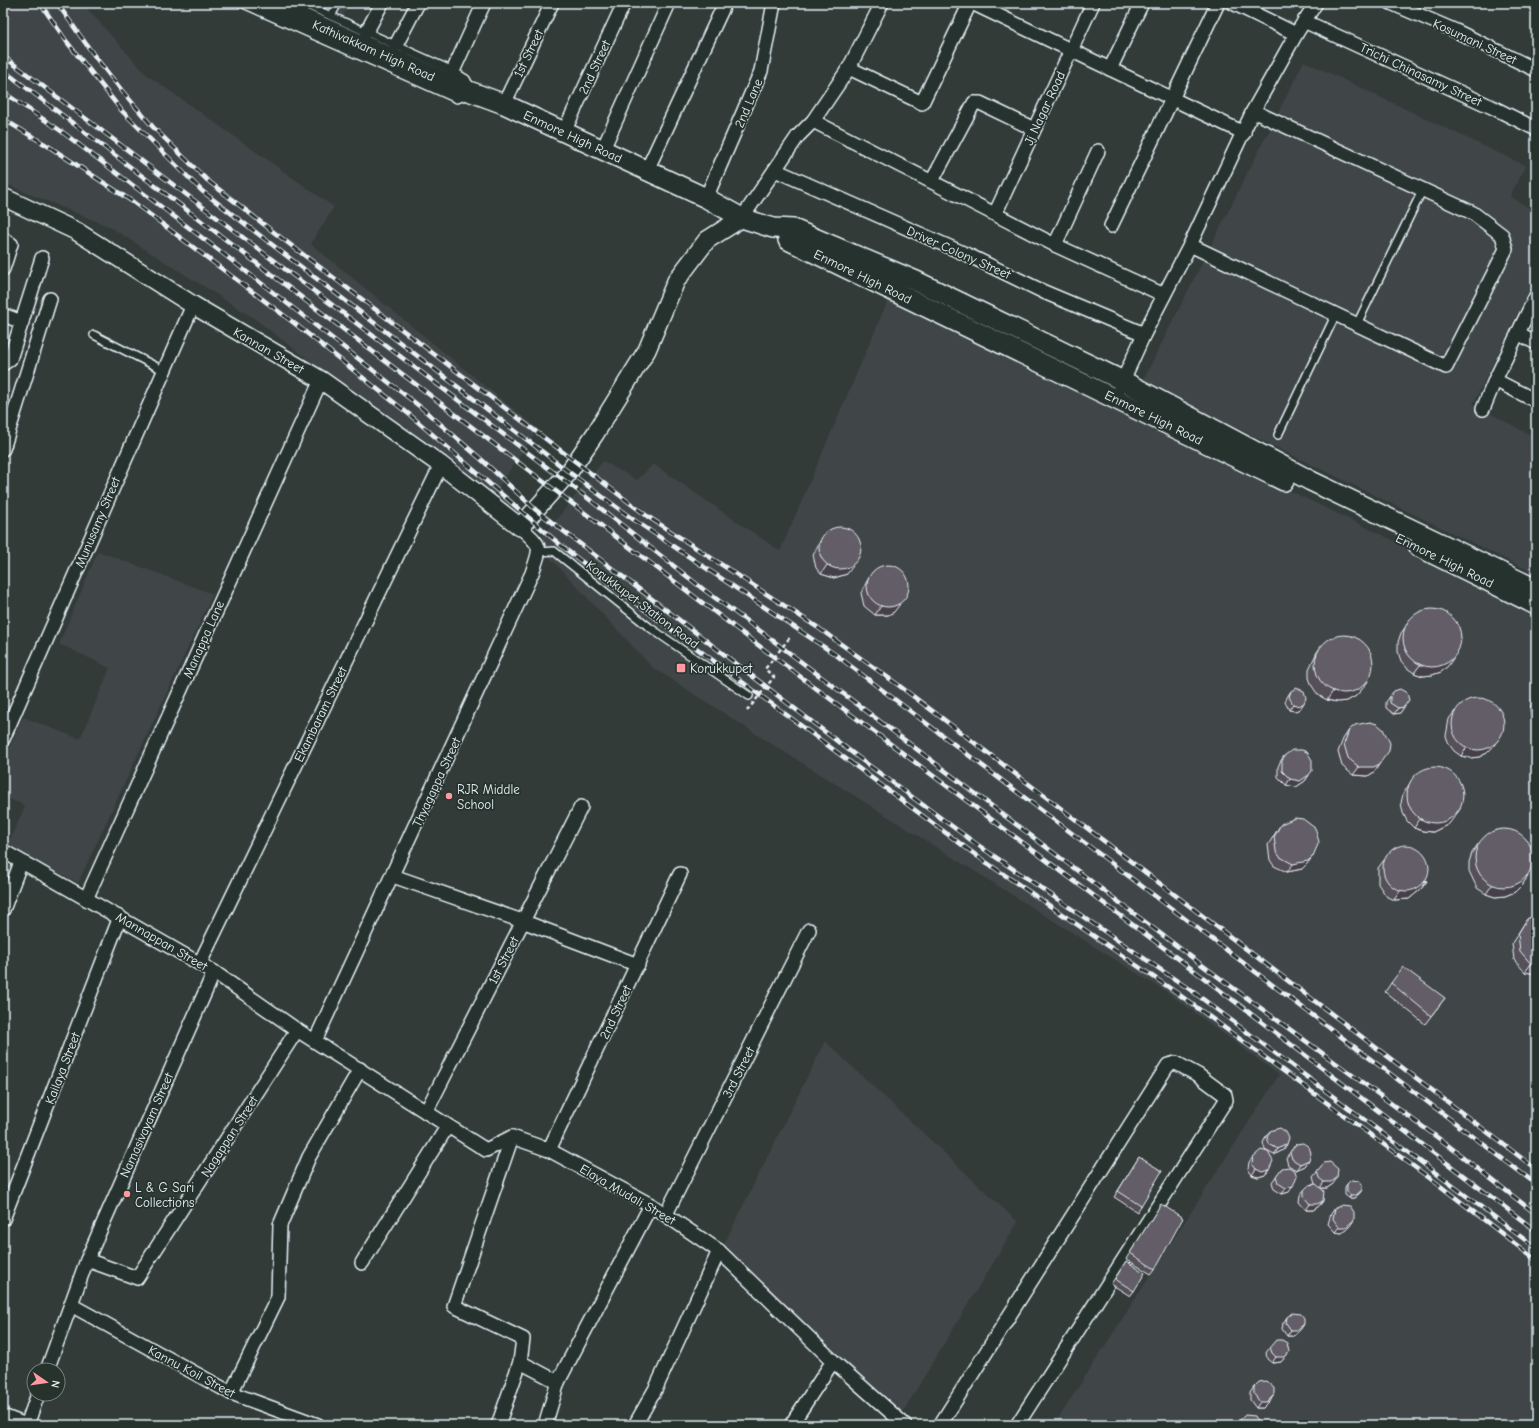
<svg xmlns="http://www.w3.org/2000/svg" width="1539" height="1428" font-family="'Comic Neue',sans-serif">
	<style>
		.built { fill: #404546 }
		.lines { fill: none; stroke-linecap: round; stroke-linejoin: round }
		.service-casing { stroke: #e8f1f8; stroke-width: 10 }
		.minor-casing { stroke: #e8f1f8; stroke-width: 16 }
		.tertiary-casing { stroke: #e8f1f8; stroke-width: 20 }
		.secondary-casing { stroke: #e8f1f8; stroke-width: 22 }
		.service { stroke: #26332d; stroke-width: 7 }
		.minor { stroke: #26332d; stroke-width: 13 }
		.tertiary { stroke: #26332d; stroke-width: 17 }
		.secondary { stroke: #26332d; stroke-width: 19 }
		.rail-casing { stroke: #e8f1f8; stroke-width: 4.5 }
		.rail { stroke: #26332d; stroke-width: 3; stroke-dasharray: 9; stroke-linecap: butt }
		.path-bridge { stroke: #e8f1f8; stroke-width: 2.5; stroke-dasharray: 4 3; stroke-linecap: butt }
		.wall { fill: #545058; stroke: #e8f1f8 }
		.shaded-wall { fill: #454147; stroke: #e8f1f8 }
		.building { fill: #625d66; stroke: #e8f1f8 }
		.poi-dot { fill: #ff9aa2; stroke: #26332d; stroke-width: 1.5 }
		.labels { text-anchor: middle; stroke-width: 3.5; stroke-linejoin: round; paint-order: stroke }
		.street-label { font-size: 13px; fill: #e8f1f8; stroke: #26332d }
		.poi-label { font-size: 13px; fill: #e8f1f8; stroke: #26332d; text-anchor: start }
	</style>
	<rect width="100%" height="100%" fill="#323b38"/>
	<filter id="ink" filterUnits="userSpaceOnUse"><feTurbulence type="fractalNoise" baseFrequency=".025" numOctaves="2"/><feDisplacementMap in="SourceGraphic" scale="8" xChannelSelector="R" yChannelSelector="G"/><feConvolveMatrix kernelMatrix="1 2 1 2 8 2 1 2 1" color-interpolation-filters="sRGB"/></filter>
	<g filter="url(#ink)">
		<g class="built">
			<polygon points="3,3 82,3 146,74 334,207 311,244 538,429 491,498 252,317 110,227 3,183"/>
			<polygon points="287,3 350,3 339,23"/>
			<polygon points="1304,61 1526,166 1510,196 1536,212 1536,277 1473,404 1536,438 1536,574 1142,382"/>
			<polygon points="889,298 1536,609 1536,1425 1054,1425 1279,1075 1168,993 756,734 652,667 537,544 603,461 637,480 653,464 780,551"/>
			<polygon points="98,551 213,594 78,883 7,846 25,806 3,796 3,762 23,717 80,739 110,668 59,644"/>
			<polygon points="825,1041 1018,1222 900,1417 722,1248"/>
		</g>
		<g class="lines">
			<defs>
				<g id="service">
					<polyline points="241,3 457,99 468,95"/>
					<polyline points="302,3 453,71 466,79 471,88"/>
					<polyline points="331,16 338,3"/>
					<polyline points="1357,324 1423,189"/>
					<polyline points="94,335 163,370"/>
					<polyline points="1278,435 1336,314"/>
					<polyline points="540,552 554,551 649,627 749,696"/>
				</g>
				<g id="minor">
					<polyline points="972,3 1244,133"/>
					<polyline points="1233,3 1296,34"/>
					<polyline points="1391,3 1456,31 1536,70"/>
					<polyline points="1304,21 1494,108 1536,129"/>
					<polyline points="367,31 382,3"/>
					<polyline points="396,45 418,3"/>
					<polyline points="849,68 922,103 970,3"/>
					<polyline points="1110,69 1142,3"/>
					<polyline points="453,71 484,3"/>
					<polyline points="504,104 552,3"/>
					<polyline points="813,121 1055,245 1164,295"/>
					<polyline points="564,132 624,3"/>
					<polyline points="603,149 669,3"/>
					<polyline points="647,170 725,3"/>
					<polyline points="775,170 970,256 1044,292 1144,334"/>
					<polyline points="932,181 974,103 980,103 1034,129"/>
					<polyline points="706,198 761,71 774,3"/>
					<polyline points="995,214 1093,3"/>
					<polyline points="742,218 798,136 813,121 849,68 882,3"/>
					<polyline points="1111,226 1218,3"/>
					<polyline points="3,239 11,244 3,269"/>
					<polyline points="1055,245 1098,151"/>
					<polyline points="1190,245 1446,367 1506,249 1502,235 1473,213 1253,111"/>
					<polyline points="3,315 22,322"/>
					<polyline points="1518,333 1536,343"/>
					<polyline points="3,364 10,359 42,258"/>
					<polyline points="1495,380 1536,401"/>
					<polyline points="1120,387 1144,334 1190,245 1253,111 1296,34 1316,3"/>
					<polyline points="1483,409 1495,380 1536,296"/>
					<polyline points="3,449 50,299"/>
					<polyline points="3,739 193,305"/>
					<polyline points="3,851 214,972 297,1030 486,1150 512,1137 549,1150 651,1205 719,1251 833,1361 905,1425"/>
					<polyline points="393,876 522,921 638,965"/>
					<polyline points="86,899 321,380"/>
					<polyline points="3,910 21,862"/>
					<polyline points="200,963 441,465"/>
					<path d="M 315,1041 L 532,573 C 542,545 542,547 520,527"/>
					<polyline points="426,1112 581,807"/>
					<polyline points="512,1137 454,1306 523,1339 520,1362 558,1382"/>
					<polyline points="549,1150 680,874"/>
					<polyline points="666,1214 809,930"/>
					<polyline points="3,1219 120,917"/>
					<polyline points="87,1260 137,1278 297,1030"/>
					<polyline points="362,1263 447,1127"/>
					<polyline points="71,1305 231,1393 318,1425"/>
					<polyline points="47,1370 87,1260 214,972"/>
					<polyline points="231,1393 278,1297 280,1225 309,1157 360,1069"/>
					<polyline points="3,1416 26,1425"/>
					<polyline points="27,1425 38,1394"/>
					<polyline points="498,1425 520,1362"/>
					<polyline points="545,1425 558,1382 651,1205"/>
					<polyline points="635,1425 656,1388 719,1251"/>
					<polyline points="791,1425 833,1361"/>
					<polyline points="940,1425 1168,1065 1176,1063 1198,1075 1225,1095 1226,1100 1017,1425"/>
				</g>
				<polyline id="tertiary" points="3,197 76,231 193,305 321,380 441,465 520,527 569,472 595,434 647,350 676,281 707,240 742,218"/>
				<g id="secondary">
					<polyline points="268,3 458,87 504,104 706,198 742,218 773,228 793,229 916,281 1123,381 1311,481 1536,589"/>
					<polyline points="788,240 1284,481"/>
					<polyline points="1419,547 1536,605"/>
				</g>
			</defs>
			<use href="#service" class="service-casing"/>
			<use href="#minor" class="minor-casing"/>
			<use href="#tertiary" class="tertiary-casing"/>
			<use href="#secondary" class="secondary-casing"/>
			<use href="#service" class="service"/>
			<use href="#minor" class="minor"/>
			<use href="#tertiary" class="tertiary"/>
			<use href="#secondary" class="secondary"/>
			<defs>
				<g id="rail">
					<polyline points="40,3 67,42 122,111 202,191 569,472 634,520 836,655 1536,1184"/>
					<polyline points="57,3 96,58 123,92 153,127 207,180 271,230 647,516 817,627 897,684 1536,1169"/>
					<polyline points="3,56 585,496 703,589 767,636 1202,965 1445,1143 1536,1214"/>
					<polyline points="3,70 758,645 1196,972 1536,1231"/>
					<polyline points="3,92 61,131 221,252 423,409 482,460 536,510 863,761 975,843 1192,991 1536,1248"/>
					<polyline points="3,119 48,146 133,202 294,323 410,415 564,548 649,613 977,856 1177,993 1439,1185 1536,1260"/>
				</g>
			</defs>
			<use href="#rail" class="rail-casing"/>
			<use href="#rail" class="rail"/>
			<polyline class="path-bridge" points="747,711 774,677 765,669 791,636"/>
		</g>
		<g class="wall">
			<polygon points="825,534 847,574 834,578 821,574 816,568 813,555 819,543"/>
			<polygon points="873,572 894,612 888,615 875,615 864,606 861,593 867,581"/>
			<polygon points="1407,625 1448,666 1441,672 1432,675 1423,676 1414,673 1407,668 1401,661 1398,652 1398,642 1401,633"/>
			<polygon points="1323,644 1363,688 1356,696 1347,701 1337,702 1327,700 1318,695 1312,686 1309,678 1309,669 1317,652"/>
			<polygon points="1291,691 1300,709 1295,711 1289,710 1285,702 1287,697"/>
			<polygon points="1394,691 1404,707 1400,713 1394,714 1386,708 1386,702"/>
			<polygon points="1536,693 1536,728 1531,718 1530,709 1532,700"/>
			<polygon points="1455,711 1493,747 1487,753 1479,757 1470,758 1461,756 1454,751 1449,744 1446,736 1449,719"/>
			<polygon points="1349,730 1380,763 1374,772 1368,776 1353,775 1342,766 1338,752 1343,739"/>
			<polygon points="1284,756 1309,775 1305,781 1296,787 1286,785 1278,777 1278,767 1280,762"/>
			<polygon points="1414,777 1449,824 1433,832 1423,831 1414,828 1407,821 1403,813 1401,803 1403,794"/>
			<polygon points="1281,824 1307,864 1302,869 1287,872 1274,866 1270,860 1268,845"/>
			<polygon points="1478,844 1528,876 1522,885 1515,892 1505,896 1495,897 1486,894 1477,888 1469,871 1469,862 1472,853"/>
			<polygon points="1384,860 1427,881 1421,889 1409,899 1394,900 1387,897 1378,884 1378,868"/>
			<polygon points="1536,915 1536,974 1525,972 1514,960 1512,943 1527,919"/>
			<polygon points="1391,983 1445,998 1425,1024 1385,992"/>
			<polygon points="1270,1131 1287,1144 1283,1150 1274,1155 1265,1150 1263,1143 1266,1136"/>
			<polygon points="1296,1144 1309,1160 1305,1166 1296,1170 1288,1165 1286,1158"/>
			<polygon points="1139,1157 1141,1206 1137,1212 1114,1197"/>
			<polygon points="1253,1157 1269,1170 1265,1175 1258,1177 1252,1175 1248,1169 1249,1162"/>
			<polygon points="1324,1163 1333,1184 1327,1188 1321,1188 1323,1201 1319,1206 1313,1210 1306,1210 1299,1202 1300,1195 1304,1190 1315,1184 1313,1177"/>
			<polygon points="1282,1168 1289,1192 1282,1194 1274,1189 1272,1182"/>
			<polygon points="1347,1184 1360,1193 1354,1198 1349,1198 1345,1195 1345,1187"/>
			<polygon points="1161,1204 1155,1269 1151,1274 1126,1259"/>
			<polygon points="1335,1208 1350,1226 1342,1233 1335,1232 1328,1224 1331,1214"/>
			<polygon points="1126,1261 1134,1291 1130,1296 1111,1284"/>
			<polygon points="1287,1317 1304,1324 1300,1330 1293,1336 1287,1336 1282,1329 1283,1323"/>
			<polygon points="1270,1347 1289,1352 1281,1362 1272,1363 1267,1359 1266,1353"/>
			<polygon points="1254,1387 1270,1401 1263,1408 1256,1408 1250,1400 1250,1393"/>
			<polygon points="1240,1420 1260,1425 1236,1425"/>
		</g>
		<g class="shaded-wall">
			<polygon points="827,565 853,566 847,574 834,578 821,574"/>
			<polygon points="900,604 894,612 888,615 875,615 881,606"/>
			<polygon points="1454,657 1448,666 1441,672 1432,675 1423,676 1414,673 1420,665"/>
			<polygon points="1369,680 1363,688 1356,696 1347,701 1337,702 1327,700 1333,691"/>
			<polygon points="1304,703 1300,709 1295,711 1289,710 1293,704"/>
			<polygon points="1404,707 1400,713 1394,714 1398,708"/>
			<polygon points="1499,738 1493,747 1487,753 1479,757 1470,758 1461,756 1467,747"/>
			<polygon points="1380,763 1374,772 1368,776 1353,775 1359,767"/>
			<polygon points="1309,775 1305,781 1296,787 1286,785 1290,779"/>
			<polygon points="1461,808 1449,824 1433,832 1423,831 1414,828 1420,819"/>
			<polygon points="1313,856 1307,864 1302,869 1287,872 1293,864"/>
			<polygon points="1528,876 1522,885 1515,892 1505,896 1495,897 1486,894 1492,885"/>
			<polygon points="1427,881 1421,889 1409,899 1394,900 1400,891"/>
			<polygon points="1531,964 1536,965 1536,974 1525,972"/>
			<polygon points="1287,1144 1283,1150 1274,1155 1278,1149"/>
			<polygon points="1309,1160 1305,1166 1296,1170 1300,1164"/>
			<polygon points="1256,1169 1269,1170 1265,1175 1258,1177 1252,1175"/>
			<polygon points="1337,1178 1333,1184 1327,1188 1320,1188 1324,1182"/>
			<polygon points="1293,1186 1289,1192 1282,1194 1286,1188"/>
			<polygon points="1362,1190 1360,1193 1354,1198 1349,1198 1351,1195"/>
			<polygon points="1323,1201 1319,1206 1313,1210 1306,1210 1310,1204"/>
			<polygon points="1354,1220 1350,1226 1342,1233 1335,1232 1339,1227"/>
			<polygon points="1304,1324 1300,1330 1293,1336 1287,1336 1291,1330"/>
			<polygon points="1289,1352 1281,1362 1272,1363 1276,1357"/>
			<polygon points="1274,1395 1270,1401 1263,1408 1256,1408 1260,1402"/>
		</g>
		<g class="building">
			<circle cx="840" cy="548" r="21"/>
			<circle cx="888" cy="586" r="21"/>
			<circle cx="1432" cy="638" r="29"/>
			<circle cx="1344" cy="664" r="29"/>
			<polygon points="1296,688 1304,691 1306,698 1304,703 1299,706 1293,704 1289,697 1291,691"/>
			<polygon points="1400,689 1407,693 1409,700 1404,707 1398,708 1390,703 1390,696 1394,691"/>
			<circle cx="1478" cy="724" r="26"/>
			<polygon points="1370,722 1377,724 1383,729 1390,743 1389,751 1380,763 1374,767 1359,767 1348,758 1344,744 1349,730 1355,725"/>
			<polygon points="1292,750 1302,750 1307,752 1312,760 1312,771 1309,775 1300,781 1290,779 1282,771 1282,761 1284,756"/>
			<circle cx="1435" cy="795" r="28"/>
			<polygon points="1295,818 1303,819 1315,828 1319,842 1313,856 1308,861 1293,864 1280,857 1276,851 1274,837 1281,824"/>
			<circle cx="1504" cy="858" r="29"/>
			<circle cx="1406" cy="868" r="23"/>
			<polygon points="1535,915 1536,915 1536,965 1531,964 1520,951 1518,934 1527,919"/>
			<polygon points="1403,967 1445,998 1431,1016 1391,983"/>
			<polygon points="1280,1128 1286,1132 1289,1138 1287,1144 1278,1149 1269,1144 1267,1137 1270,1131"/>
			<polygon points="1303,1143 1309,1147 1311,1153 1309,1160 1300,1164 1292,1159 1290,1152 1296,1144"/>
			<polygon points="1261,1150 1268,1152 1273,1161 1269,1170 1262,1172 1256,1169 1252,1164 1253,1157"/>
			<polygon points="1139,1157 1162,1171 1141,1206 1118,1191"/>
			<polygon points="1330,1162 1338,1169 1337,1178 1331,1182 1324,1182 1319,1178 1317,1171 1324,1163"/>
			<polygon points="1289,1167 1295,1171 1297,1177 1293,1186 1286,1188 1278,1183 1276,1176 1282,1168"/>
			<polygon points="1351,1180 1359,1181 1362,1185 1362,1190 1356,1195 1351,1195 1347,1192 1347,1184"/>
			<polygon points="1316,1184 1324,1191 1323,1201 1317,1204 1310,1204 1304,1197 1304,1190 1309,1185"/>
			<polygon points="1161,1204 1183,1218 1155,1269 1130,1253"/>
			<polygon points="1342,1205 1350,1206 1354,1212 1354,1220 1346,1227 1339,1227 1333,1219 1335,1208"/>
			<polygon points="1126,1261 1145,1273 1134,1291 1115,1279"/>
			<polygon points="1292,1313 1301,1314 1304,1318 1304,1324 1297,1330 1291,1330 1286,1323 1287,1317"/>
			<polygon points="1276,1340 1282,1340 1287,1343 1289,1352 1285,1357 1276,1357 1272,1353 1270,1347"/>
			<polygon points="1266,1381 1274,1388 1274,1395 1267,1402 1260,1402 1254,1394 1254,1387 1259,1382"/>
			<polygon points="1245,1415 1255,1416 1260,1425 1239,1425 1240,1420"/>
		</g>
	</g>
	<g class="poi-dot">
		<rect x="676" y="663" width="10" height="10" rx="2"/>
		<circle cx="449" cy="796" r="4"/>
		<circle cx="127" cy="1194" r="4"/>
	</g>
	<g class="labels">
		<g class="street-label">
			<text transform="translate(1475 41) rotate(25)" y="5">Kosumani Street</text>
			<text transform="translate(374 50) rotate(24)" y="5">Kathivakkam High Road</text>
			<text transform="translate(528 53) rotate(-64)" y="5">1st Street</text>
			<text transform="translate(594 67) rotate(-65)" y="5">2nd Street</text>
			<text transform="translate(1421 74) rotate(25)" y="5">Trichi Chinasamy Street</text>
			<text transform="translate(748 103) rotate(-67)" y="5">2nd Lane</text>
			<text transform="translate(1044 108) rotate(-65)" y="5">Jj Nagar Road</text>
			<text transform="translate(573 136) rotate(25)" y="5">Enmore High Road</text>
			<text transform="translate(959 252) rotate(24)" y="5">Driver Colony Street</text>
			<text transform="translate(863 276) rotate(26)" y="5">Enmore High Road</text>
			<text transform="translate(269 350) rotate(30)" y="5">Kannan Street</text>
			<text transform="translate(1154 417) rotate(26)" y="5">Enmore High Road</text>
			<text transform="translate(97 522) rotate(-67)" y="5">Munusamy Street</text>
			<text transform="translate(1445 560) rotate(26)" y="5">Enmore High Road</text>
			<text transform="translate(643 604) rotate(37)" y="5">Korukkupet Station Road</text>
			<text transform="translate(203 639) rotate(-66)" y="5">Manappa Lane</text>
			<text transform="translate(320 714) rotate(-64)" y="5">Ekambaram Street</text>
			<text transform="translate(436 782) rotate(-65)" y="5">Thyagappa Street</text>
			<text transform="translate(162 941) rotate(30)" y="5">Mannappan Street</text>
			<text transform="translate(503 960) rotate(-63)" y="5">1st Street</text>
			<text transform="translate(615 1012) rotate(-65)" y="5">2nd Street</text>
			<text transform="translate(62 1068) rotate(-69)" y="5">Kailaya Street</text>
			<text transform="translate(738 1072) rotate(-63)" y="5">3rd Street</text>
			<text transform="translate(146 1125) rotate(-66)" y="5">Namasivayam Street</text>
			<text transform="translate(229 1136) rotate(-57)" y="5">Nagappan Street</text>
			<text transform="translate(628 1194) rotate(30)" y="5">Elaya Mudali Street</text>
			<text transform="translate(192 1371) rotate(28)" y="5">Kannu Koil Street</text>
		</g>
		<g class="poi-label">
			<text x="690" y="673">Korukkupet</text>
			<text x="457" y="794">RJR Middle<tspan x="457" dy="15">School</tspan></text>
			<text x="135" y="1192">L &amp; G Sari<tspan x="135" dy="15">Collections</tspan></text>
		</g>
	</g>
	<rect width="1539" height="1428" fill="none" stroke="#26332d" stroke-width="16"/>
	<rect x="8" y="8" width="1523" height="1412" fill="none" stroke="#e8f1f8" stroke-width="1.5" filter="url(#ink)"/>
	<g transform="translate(46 1382) rotate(103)"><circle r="19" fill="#26332d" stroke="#747f7e"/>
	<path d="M0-3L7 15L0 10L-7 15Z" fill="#ff9aa2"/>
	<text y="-6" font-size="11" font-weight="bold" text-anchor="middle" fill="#e8f1f8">N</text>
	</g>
</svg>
